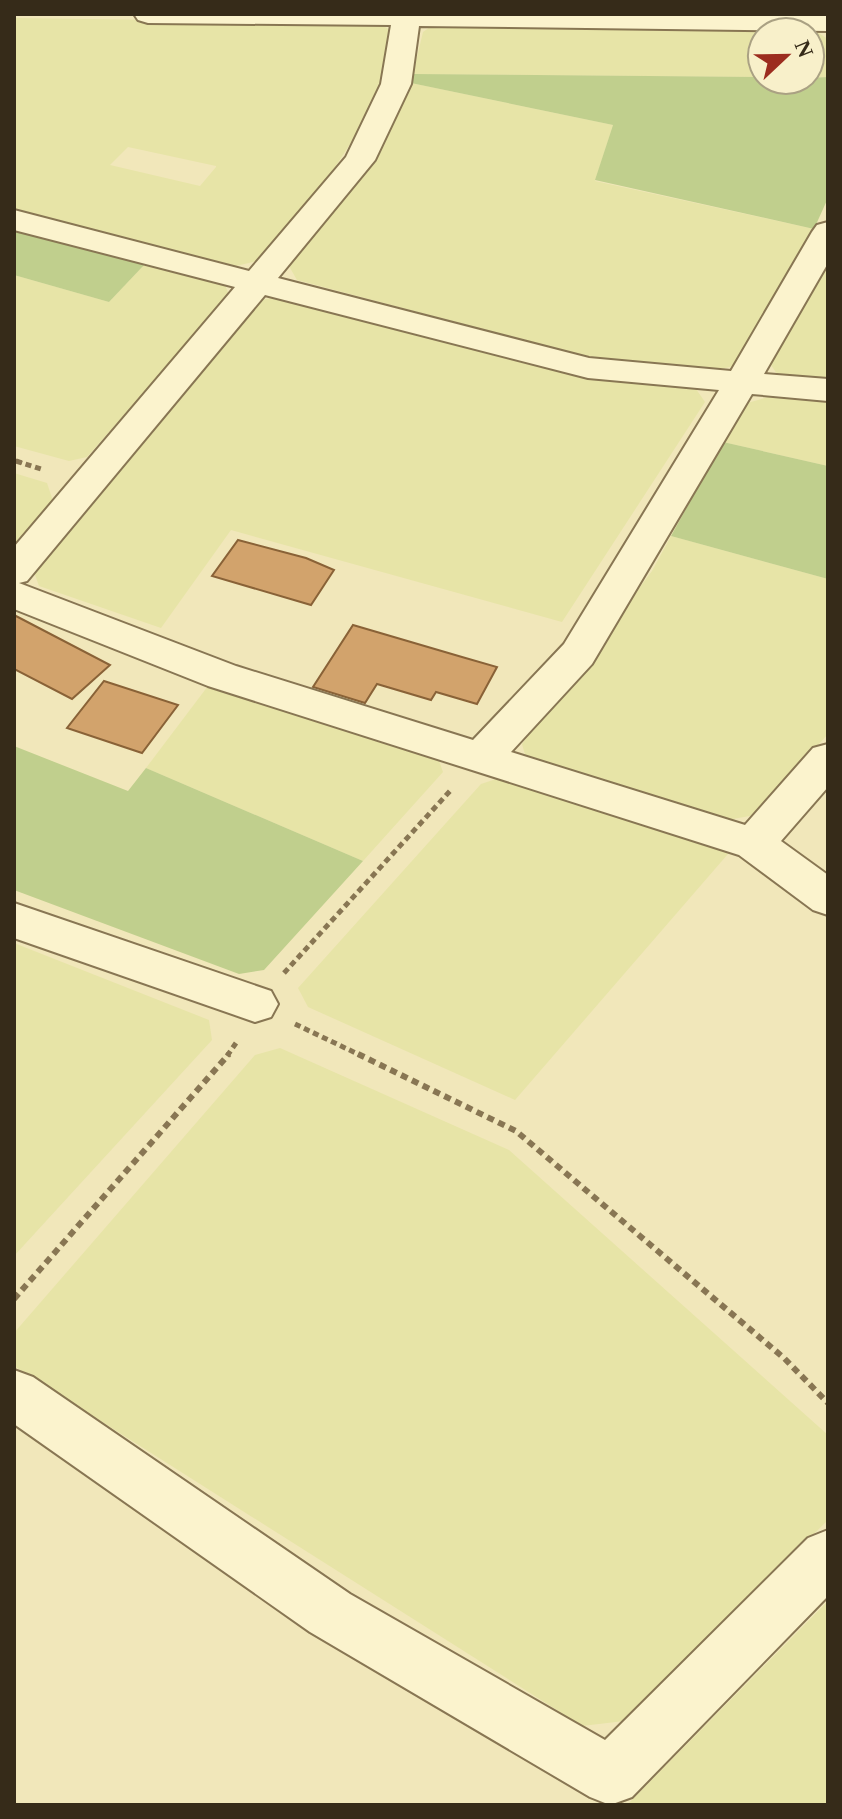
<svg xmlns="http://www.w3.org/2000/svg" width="842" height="1819" font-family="Georgia,serif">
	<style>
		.farmland { fill: #e7e4a7; fill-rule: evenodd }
		.green { fill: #c0cf8d }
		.building { fill: #d2a36c; stroke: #896237; stroke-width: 2 }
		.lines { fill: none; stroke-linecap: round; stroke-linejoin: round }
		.street-casing { stroke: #887653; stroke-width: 4 }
		.path-far2 { stroke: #887653; stroke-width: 4; stroke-dasharray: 4 3; stroke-linecap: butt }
		.path-far1 { stroke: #887653; stroke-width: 5; stroke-dasharray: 6 4; stroke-linecap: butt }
		.path { stroke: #887653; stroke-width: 6; stroke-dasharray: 7 5; stroke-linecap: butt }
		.street { fill: #fbf3cd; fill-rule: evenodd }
	</style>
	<rect width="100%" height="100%" fill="#f1e7ba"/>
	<g class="farmland">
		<path d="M 14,18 L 378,23 L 392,31 L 381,83 L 356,135 L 320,190 L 261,260 L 236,266 L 14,209 ZM 128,147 L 216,166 L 216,167 L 200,186 L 110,165 Z"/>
		<polygon points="433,25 815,31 828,39 828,77 810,77 810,32 762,32 762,77 413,74 423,32"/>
		<polygon points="411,83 613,125 595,181 814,229 797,263 734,366 707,372 580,355 297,280 289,266 384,146"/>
		<polygon points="828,253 828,378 777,374 769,362"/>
		<polygon points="145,264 225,285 229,295 87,457 69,461 14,446 14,275 109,302"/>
		<polygon points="277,297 460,346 585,374 696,389 705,402 562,622 231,530 161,628 39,586 34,572 261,300"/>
		<polygon points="768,397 828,402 828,466 723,442 744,404"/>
		<polygon points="14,473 47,483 53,501 14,546"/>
		<polygon points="671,536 828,579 828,734 755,815 722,821 526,758 522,744 652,571"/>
		<polygon points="211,682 438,758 443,772 363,861 146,768"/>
		<polygon points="502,777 734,847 515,1100 308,1007 298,988 481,784"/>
		<polygon points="14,943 209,1020 212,1040 14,1256"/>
		<polygon points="280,1048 509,1150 828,1435 828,1520 624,1721 582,1726 14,1366 14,1333 255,1055"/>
		<polygon points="828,1601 828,1805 627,1805"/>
	</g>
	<g class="green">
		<polygon points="413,74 762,77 762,80 828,77 828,198 814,229 595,180 613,125 411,83"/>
		<polygon points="14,231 145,264 109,302 14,275"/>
		<polygon points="723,442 828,466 828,579 671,536"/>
		<polygon points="14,746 128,791 146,768 363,861 264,970 239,974 14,890"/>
	</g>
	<g class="building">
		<polygon points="238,540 306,558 334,570 311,605 212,576"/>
		<polygon points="14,615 110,665 72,699 14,669"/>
		<polygon points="353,625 462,657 497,667 477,704 436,692 431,700 377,684 365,703 313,687"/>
		<polygon points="104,681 178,705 142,753 67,728"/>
	</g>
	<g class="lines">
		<defs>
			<g id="street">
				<path d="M 134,14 L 828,14 L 828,31 L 419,26 L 411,84 L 375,160 L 278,278 L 589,358 L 731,371 L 812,232 L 817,225 L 828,222 L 828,263 L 764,374 L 828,379 L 828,401 L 752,394 L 592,664 L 511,752 L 745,825 L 813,748 L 828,744 L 828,787 L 781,841 L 828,875 L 828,915 L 813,910 L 739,855 L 208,686 L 14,609 L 14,547 L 235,287 L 14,230 L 14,210 L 249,271 L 346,157 L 381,84 L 391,25 L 148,23 L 138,20 ZM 265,295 L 588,378 L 719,390 L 564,644 L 473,740 L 236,666 L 19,583 L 27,581 Z"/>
				<polygon points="14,903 271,991 278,1004 271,1017 255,1022 14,938"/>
				<polygon points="14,1370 33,1377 350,1594 605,1740 808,1538 828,1530 828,1596 632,1797 610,1805 590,1797 310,1632 14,1424"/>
			</g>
		</defs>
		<use href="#street" class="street-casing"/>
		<polyline class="path-far2" points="14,460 22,463"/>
		<g class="path-far1">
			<polyline points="16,461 44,470"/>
			<polyline points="284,973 450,791"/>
			<polyline points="295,1024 362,1056"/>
			<polyline points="227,1056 236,1043"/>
		</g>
		<g class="path">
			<polyline points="358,1054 516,1131 784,1358 828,1403"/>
			<polyline points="14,1299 229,1054"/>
		</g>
		<use href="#street" class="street"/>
	</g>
	<rect width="842" height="1819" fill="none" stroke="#362b19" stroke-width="32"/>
	<g transform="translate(786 56) rotate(68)"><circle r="38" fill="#f8f0ca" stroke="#aaa183" stroke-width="2"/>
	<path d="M0-6L14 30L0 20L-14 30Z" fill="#9c2d1f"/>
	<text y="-12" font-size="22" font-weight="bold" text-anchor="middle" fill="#362b19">N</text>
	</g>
</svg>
